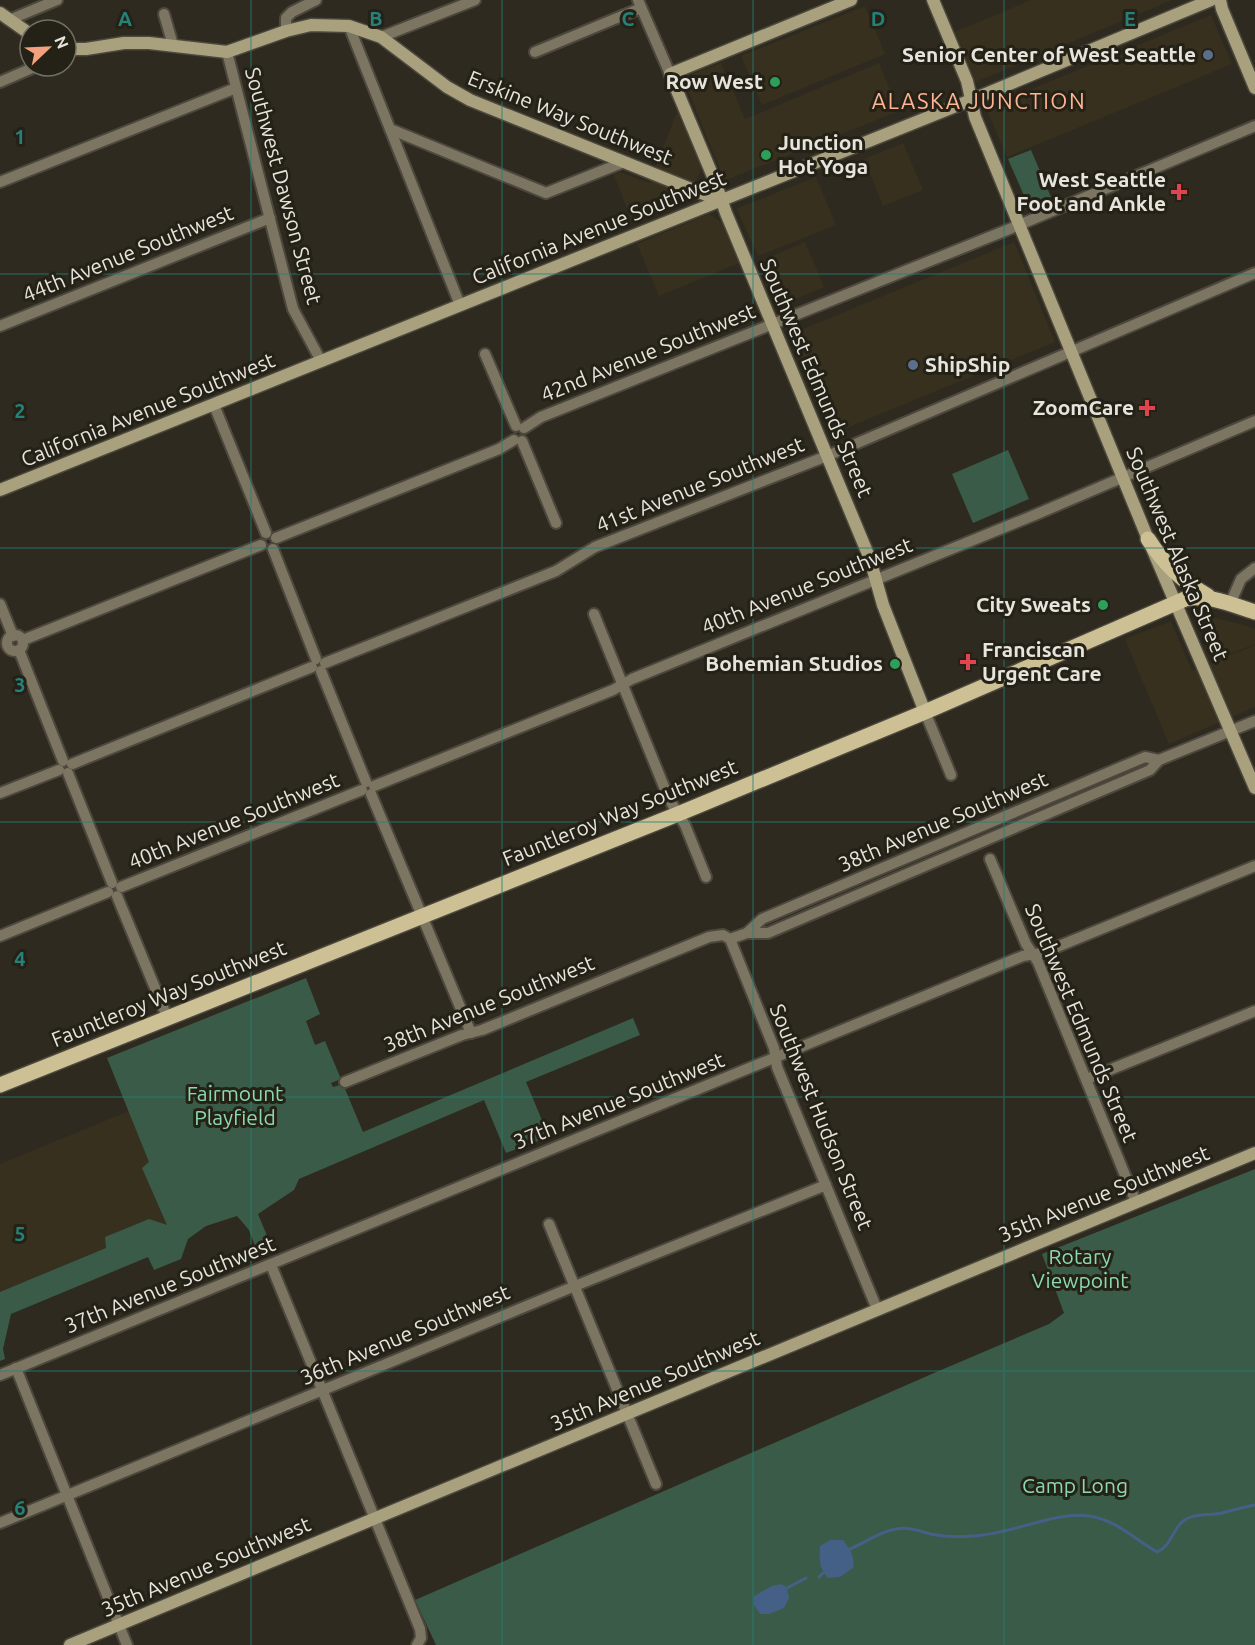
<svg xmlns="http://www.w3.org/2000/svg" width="1255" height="1645" font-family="Ubuntu,sans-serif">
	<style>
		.built { fill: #37301f }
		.green { fill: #395b48 }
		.water { fill: #456086 }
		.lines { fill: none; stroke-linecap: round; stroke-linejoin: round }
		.stream { stroke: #456086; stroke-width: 3 }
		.street-casing { stroke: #4c483d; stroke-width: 14 }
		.secondary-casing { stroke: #4c483d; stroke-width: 15 }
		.primary-casing { stroke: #4c483d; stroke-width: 18 }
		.street { stroke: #7b7561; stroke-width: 10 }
		.secondary { stroke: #a9a07e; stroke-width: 12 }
		.primary { stroke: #cdc095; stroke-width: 15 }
		.grid { fill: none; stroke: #258179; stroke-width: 1.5; stroke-opacity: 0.55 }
		.service-dot { fill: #5c6f8a; stroke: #242116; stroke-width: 2 }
		.leisure-dot { fill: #2e9e5b; stroke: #242116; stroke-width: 2 }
		.health-dot { fill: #e0444e; stroke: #242116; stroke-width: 2 }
		.labels { text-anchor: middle; stroke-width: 6; stroke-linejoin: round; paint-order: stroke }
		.poi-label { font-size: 21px; font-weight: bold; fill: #e7e4dd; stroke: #242116; text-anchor: end }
		.street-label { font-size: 21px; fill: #e7e4dd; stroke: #242116 }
		.park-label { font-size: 21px; fill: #8bdaaf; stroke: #242116 }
		.neighbourhood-label { font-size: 22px; letter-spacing: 1.5px; fill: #ffb392; stroke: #242116 }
		.grid-label { font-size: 20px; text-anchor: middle; font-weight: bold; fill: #258179; stroke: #242116; stroke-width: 6; stroke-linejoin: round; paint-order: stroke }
	</style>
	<rect width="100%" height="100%" fill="#2e2a1f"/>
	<g class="built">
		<polygon points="1031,0 1172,0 976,82 955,32"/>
		<polygon points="865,6 885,54 762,105 741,56"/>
		<polygon points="1211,15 1232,64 1007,157 987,110 988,107"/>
		<polygon points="721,63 745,119 879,63 899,111 726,180 724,179 684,80 687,76"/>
		<polygon points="677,112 702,167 696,181 681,203 632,222 614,175 620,172 649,183"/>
		<polygon points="903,143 923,190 883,206 864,159"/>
		<polygon points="816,177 836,225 758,256 737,210 738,208"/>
		<polygon points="709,214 721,222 739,263 659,296 637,244"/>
		<polygon points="805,242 824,287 779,306 760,261"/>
		<polygon points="1014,242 1055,342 832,434 791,334"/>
		<polygon points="1199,614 1248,626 1255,629 1255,644 1218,659"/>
		<polygon points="1171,621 1192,671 1255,645 1255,707 1169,744 1125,639"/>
		<polygon points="129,1111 177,1229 0,1294 0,1164"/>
	</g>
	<g class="green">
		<polygon points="1031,150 1051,197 1029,207 1008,159"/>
		<polygon points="1008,450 1029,499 973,523 952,474"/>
		<polygon points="306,978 320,1014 306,1021 315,1045 325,1041 341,1079 331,1083 333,1087 343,1084 363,1132 633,1018 640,1035 526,1082 549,1137 506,1153 484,1100 299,1179 294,1190 258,1214 273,1250 259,1256 249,1230 237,1216 206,1226 188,1239 181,1259 154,1270 148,1257 11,1314 3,1349 5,1359 0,1361 0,1292 106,1248 105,1237 149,1219 167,1225 142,1168 149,1162 107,1058"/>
		<polygon points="1255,1169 1255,1645 436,1645 415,1600 934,1373 1049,1324 1064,1313 1042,1254"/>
	</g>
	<g class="water">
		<path d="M 830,1540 L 843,1540 C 850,1549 855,1556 853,1568 L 840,1577 L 828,1578 C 819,1569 819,1558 820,1546 Z"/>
		<polygon points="782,1584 787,1588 789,1598 784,1608 769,1614 760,1614 754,1605 754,1596 772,1586"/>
	</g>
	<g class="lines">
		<g class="stream">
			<path d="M 850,1549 C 865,1543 880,1531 896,1529 C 910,1526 923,1533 936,1535 C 948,1537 961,1537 973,1536 C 1010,1535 1054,1511 1089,1516 C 1117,1520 1134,1539 1157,1552 C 1170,1547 1172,1532 1181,1523 C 1192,1512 1209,1516 1222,1513 C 1233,1510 1244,1507 1255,1505"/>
			<polyline points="819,1577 823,1573"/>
			<polyline points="787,1588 806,1578"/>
		</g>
		<defs>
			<g id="street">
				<polyline points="638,0 670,74"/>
				<polyline points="164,14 173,45"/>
				<polyline points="9,20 57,0"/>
				<polyline points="349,26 460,305"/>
				<polyline points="286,31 286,18 292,12 316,0"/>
				<polyline points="381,37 475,0"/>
				<polyline points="227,52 293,309 321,361"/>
				<polyline points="535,52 641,8"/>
				<polyline points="0,82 37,66"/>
				<polyline points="390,129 546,193 624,162"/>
				<polyline points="0,182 236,88"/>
				<polyline points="0,326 270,218"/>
				<polyline points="485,354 516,426"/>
				<polyline points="214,405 266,533"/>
				<polyline points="524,428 541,417 1007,230 1255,126"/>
				<polyline points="522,441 556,523"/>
				<polyline points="276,538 499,449 514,440"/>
				<polyline points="273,549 316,659"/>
				<polyline points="0,604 13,636"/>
				<polyline points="1230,604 1241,579 1255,568"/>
				<polyline points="594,614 669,799 685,825 706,877"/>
				<circle cx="15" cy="643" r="8"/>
				<polyline points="23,640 261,545"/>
				<polyline points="19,650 63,761"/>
				<polyline points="325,663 556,571 595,547 827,456 1255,273"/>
				<polyline points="321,671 366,782"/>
				<polyline points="925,712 951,775"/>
				<polyline points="72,764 312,667"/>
				<polyline points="68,773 112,883"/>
				<polyline points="374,786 613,690 632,679 1037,514 1255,421"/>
				<polyline points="0,793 59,770"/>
				<polyline points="371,794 471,1033"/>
				<polyline points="990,859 1026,944 1038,962 1136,1202"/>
				<polyline points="121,887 362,790"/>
				<polyline points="117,896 167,1017"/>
				<polyline points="747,933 762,919 1145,757 1159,760"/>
				<polyline points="0,936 108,892"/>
				<polyline points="730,939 774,1048 777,1067 877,1309"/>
				<polyline points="1087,1079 1255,1011"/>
				<polyline points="345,1082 462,1035 482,1030 709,937 723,935 730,939 747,933 768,933 1150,770 1159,760 1255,721"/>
				<polyline points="549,1224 656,1484"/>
				<polyline points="271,1265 420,1629 421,1638 417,1645"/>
				<polyline points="16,1368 127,1645"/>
				<polyline points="0,1375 1008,962 1023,956 1042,953 1255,866"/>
				<polyline points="0,1523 575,1286 826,1185"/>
			</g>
			<g id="secondary">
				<polyline points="851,0 670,74 714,179 726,213 870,559 883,605 925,712"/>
				<polyline points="933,0 967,81 975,117 1148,539 1255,788"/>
				<polyline points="1220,0 1222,9 1255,88"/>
				<polyline points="0,13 30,34"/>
				<polyline points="66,49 86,49 124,43 149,43 227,52 286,31 311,25 349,26 381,37 447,87 470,100 721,201"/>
				<polyline points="0,490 971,100 1211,0"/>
				<polyline points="70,1645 1255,1153"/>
			</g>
			<g id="primary">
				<path d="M 1148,539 C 1164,564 1182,581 1208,596"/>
				<path d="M 0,1085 L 678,814 L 925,712 L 1185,599 C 1210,594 1232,605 1255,612"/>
			</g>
		</defs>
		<use href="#street" class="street-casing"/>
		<use href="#secondary" class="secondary-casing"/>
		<use href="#primary" class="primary-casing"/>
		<use href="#street" class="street"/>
		<use href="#secondary" class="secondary"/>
		<use href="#primary" class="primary"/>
	</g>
	<path class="grid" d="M 251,0 L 251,1645M 502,0 L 502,1645M 753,0 L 753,1645M 1004,0 L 1004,1645M 0,274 L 1255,274M 0,548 L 1255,548M 0,822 L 1255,822M 0,1097 L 1255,1097M 0,1371 L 1255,1371"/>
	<g class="service-dot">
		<circle cx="1208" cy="55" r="6"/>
		<circle cx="913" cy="365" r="6"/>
	</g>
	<g class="leisure-dot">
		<circle cx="775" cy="82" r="6"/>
		<circle cx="766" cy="155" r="6"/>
		<circle cx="1103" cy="605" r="6"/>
		<circle cx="895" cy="664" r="6"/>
	</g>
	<g class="health-dot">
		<path d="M1176 183h6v6h6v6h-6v6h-6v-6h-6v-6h6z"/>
		<path d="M1144 399h6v6h6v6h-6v6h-6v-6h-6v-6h6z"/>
		<path d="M965 653h6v6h6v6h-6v6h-6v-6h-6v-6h6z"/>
	</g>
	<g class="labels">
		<g class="poi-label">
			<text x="1196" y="62">Senior Center of West Seattle</text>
			<text x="763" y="89">Row West</text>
			<text x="778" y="150" text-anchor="start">Junction<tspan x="778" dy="24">Hot Yoga</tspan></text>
			<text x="1166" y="187">West Seattle<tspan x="1166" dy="24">Foot and Ankle</tspan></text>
			<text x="925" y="372" text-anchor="start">ShipShip</text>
			<text x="1134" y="415">ZoomCare</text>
			<text x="1091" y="612">City Sweats</text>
			<text x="982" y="657" text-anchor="start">Franciscan<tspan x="982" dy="24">Urgent Care</tspan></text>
			<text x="883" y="671">Bohemian Studios</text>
		</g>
		<g class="street-label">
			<text transform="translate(570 118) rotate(22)" y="7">Erskine Way Southwest</text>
			<text transform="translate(283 186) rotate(75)" y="7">Southwest Dawson Street</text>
			<text transform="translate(599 228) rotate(-22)" y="7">California Avenue Southwest</text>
			<text transform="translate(128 254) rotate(-22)" y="7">44th Avenue Southwest</text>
			<text transform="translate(648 353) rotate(-22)" y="7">42nd Avenue Southwest</text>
			<text transform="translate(816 378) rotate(67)" y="7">Southwest Edmunds Street</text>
			<text transform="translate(148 410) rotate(-22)" y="7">California Avenue Southwest</text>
			<text transform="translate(700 485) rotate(-22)" y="7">41st Avenue Southwest</text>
			<text transform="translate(1177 554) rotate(67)" y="7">Southwest Alaska Street</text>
			<text transform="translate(807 586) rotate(-22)" y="7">40th Avenue Southwest</text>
			<text transform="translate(620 813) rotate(-22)" y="7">Fauntleroy Way Southwest</text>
			<text transform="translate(234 821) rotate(-22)" y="7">40th Avenue Southwest</text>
			<text transform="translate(943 822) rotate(-23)" y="7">38th Avenue Southwest</text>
			<text transform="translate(169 994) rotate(-22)" y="7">Fauntleroy Way Southwest</text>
			<text transform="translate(489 1004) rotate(-22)" y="7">38th Avenue Southwest</text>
			<text transform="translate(1081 1023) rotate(67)" y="7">Southwest Edmunds Street</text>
			<text transform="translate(619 1101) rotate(-22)" y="7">37th Avenue Southwest</text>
			<text transform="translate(821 1117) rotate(68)" y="7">Southwest Hudson Street</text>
			<text transform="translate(1104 1194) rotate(-22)" y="7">35th Avenue Southwest</text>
			<text transform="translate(170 1285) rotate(-22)" y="7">37th Avenue Southwest</text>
			<text transform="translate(405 1335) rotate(-23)" y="7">36th Avenue Southwest</text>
			<text transform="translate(655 1381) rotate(-23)" y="7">35th Avenue Southwest</text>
			<text transform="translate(206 1567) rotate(-23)" y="7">35th Avenue Southwest</text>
		</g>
		<g class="park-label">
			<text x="235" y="1101">Fairmount<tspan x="235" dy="24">Playfield</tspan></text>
			<text x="1080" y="1264">Rotary<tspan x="1080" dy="24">Viewpoint</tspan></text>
			<text x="1075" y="1493">Camp Long</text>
		</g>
		<g class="neighbourhood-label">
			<text x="979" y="109">ALASKA JUNCTION</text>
		</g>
	</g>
	<g class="grid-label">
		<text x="125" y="26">A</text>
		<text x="376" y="26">B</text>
		<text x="628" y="26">C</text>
		<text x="878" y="26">D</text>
		<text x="1130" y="26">E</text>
		<text x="20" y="144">1</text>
		<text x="20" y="418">2</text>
		<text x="20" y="692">3</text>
		<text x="20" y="966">4</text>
		<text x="20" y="1241">5</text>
		<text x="20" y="1515">6</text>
	</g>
	<g transform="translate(48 48) rotate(67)"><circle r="28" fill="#242116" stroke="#726f66" stroke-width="1.5"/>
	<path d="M0-4.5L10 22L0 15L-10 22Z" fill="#f1a17d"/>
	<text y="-9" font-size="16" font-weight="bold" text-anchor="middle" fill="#e7e4dd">N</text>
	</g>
</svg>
